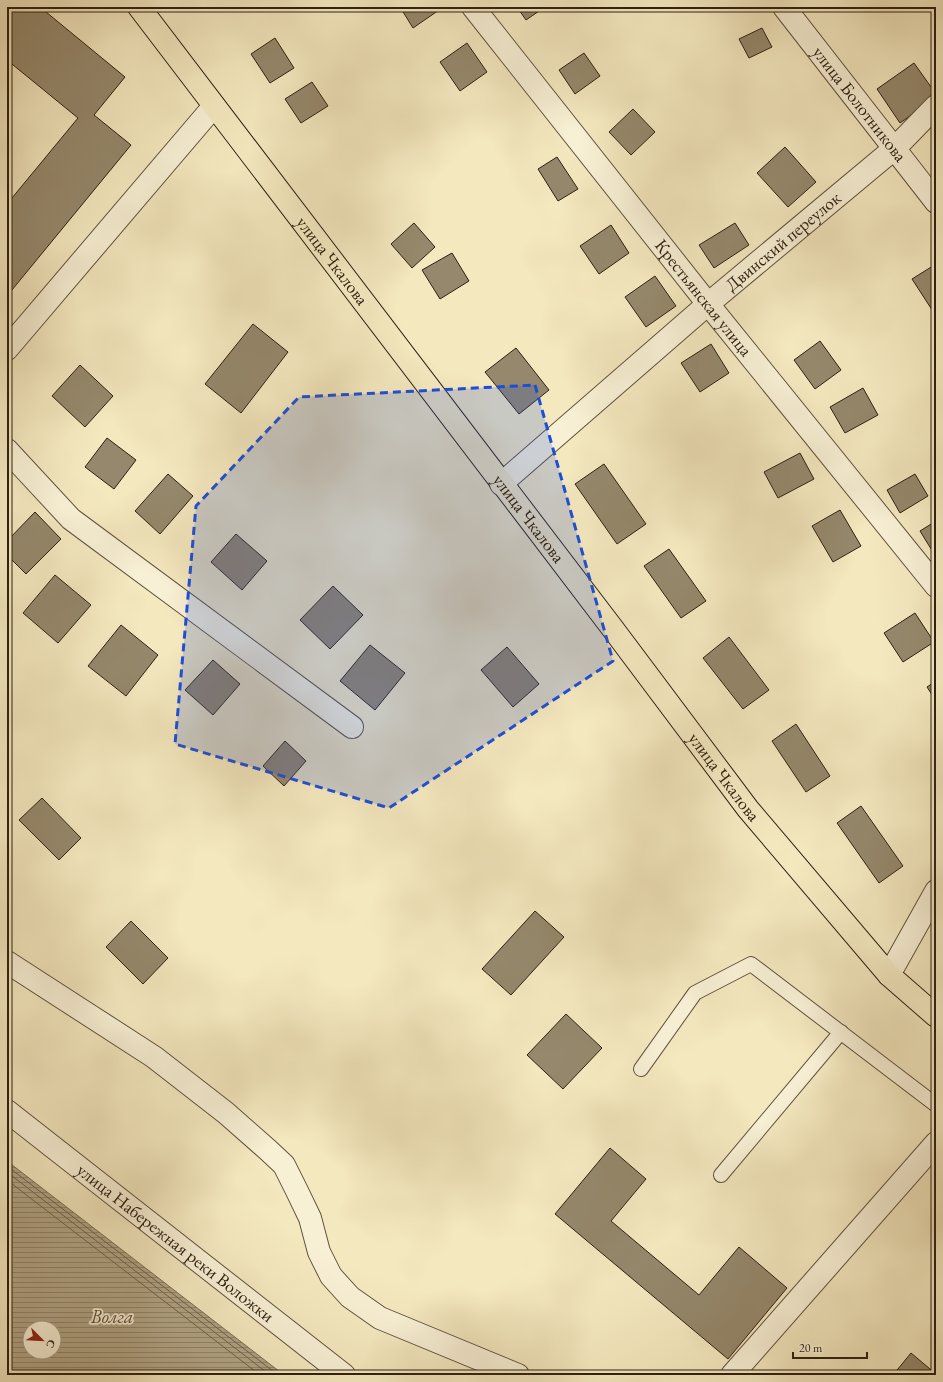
<svg xmlns="http://www.w3.org/2000/svg" width="943" height="1382" font-family="'EB Garamond',serif">
	<style>
		.water { fill: url(#water-rules); stroke: #7d6f57; fill-rule: evenodd }
		.lines { fill: none; stroke-linecap: round; stroke-linejoin: round }
		.shore { stroke: #70624c; stroke-width: 1 }
		.building { fill: #95886c; stroke: #2e2013 }
		.service-casing { stroke: #60523e; stroke-width: 16 }
		.minor-casing { stroke: #60523e; stroke-width: 24 }
		.primary-casing { stroke: #2e2013; stroke-width: 24 }
		.service { stroke: #f8f0d5; stroke-width: 14 }
		.minor { stroke: #f8f0d5; stroke-width: 22 }
		.primary { stroke: #f4e8bf; stroke-width: 22 }
		.marked { fill: #1d4ed8; fill-opacity: 0.2; stroke: #1d4ed8; stroke-width: 3; stroke-dasharray: 8 5; stroke-linejoin: round }
		.labels { text-anchor: middle; stroke-width: 3.5; stroke-linejoin: round; paint-order: stroke }
		.street-label { font-size: 18px; fill: #2e2013; stroke: #f8f0d5 }
		.water-label { font-size: 19px; font-style: italic; fill: #5c4e3b; stroke: #f8f0d5 }
	</style>
	<defs>
		<pattern id="water-rules" width="6" height="5" patternUnits="userSpaceOnUse"><rect width="6" height="5" fill="#b1a485"/><path d="M0 2.5h6" fill="none" stroke="#90856c"/></pattern>
	</defs>
	<rect width="100%" height="100%" fill="#f4e8bf"/>
	<filter id="stains"><feTurbulence type="fractalNoise" baseFrequency=".005" numOctaves="4"/><feColorMatrix values="0 0 0 0 .2 0 0 0 0 .09 0 0 0 0 .02 0 0 0 .5 -.17"/></filter>
	<radialGradient id="worn" r=".72"><stop offset=".6" stop-color="#630" stop-opacity="0"/><stop offset="1" stop-color="#630" stop-opacity=".3"/></radialGradient>
	<path class="water" d="M 7,1161 L 284,1375 L 285,1375 L 7,1375 ZM 30,1328 L 54,1328 L 54,1352 L 30,1352 Z"/>
	<g class="lines">
		<g class="shore">
			<polyline points="7,1166 278,1375"/>
			<polyline points="7,1172 270,1375"/>
			<polyline points="7,1180 260,1375"/>
		</g>
	</g>
	<g class="building">
		<polygon points="7,7 40,7 125,77 94,115 131,145 7,296 7,204 78,118 7,60"/>
		<polygon points="400,7 441,7 442,8 413,28"/>
		<polygon points="517,7 545,7 526,20"/>
		<polygon points="762,28 772,47 749,58 739,39"/>
		<polygon points="275,38 294,68 270,83 251,54"/>
		<polygon points="467,43 487,72 460,91 440,62"/>
		<polygon points="584,53 600,76 575,94 559,70"/>
		<polygon points="914,63 936,94 936,98 900,123 877,89"/>
		<polygon points="312,82 328,106 301,123 285,99"/>
		<polygon points="633,109 655,132 631,155 609,132"/>
		<polygon points="785,147 816,182 788,207 757,173"/>
		<polygon points="557,157 578,189 558,201 538,169"/>
		<polygon points="414,223 435,247 412,268 391,244"/>
		<polygon points="735,223 749,245 714,268 699,245"/>
		<polygon points="611,225 629,253 599,274 580,246"/>
		<polygon points="452,253 469,281 440,299 422,270"/>
		<polygon points="936,264 936,316 912,279"/>
		<polygon points="655,276 676,306 646,327 625,297"/>
		<polygon points="253,324 288,352 241,413 205,384"/>
		<polygon points="820,341 841,370 815,389 794,360"/>
		<polygon points="711,344 729,373 700,392 681,363"/>
		<polygon points="516,348 549,390 519,414 485,372"/>
		<polygon points="80,365 113,396 85,427 52,396"/>
		<polygon points="863,388 878,415 845,433 830,407"/>
		<polygon points="107,438 136,460 114,489 85,467"/>
		<polygon points="800,453 814,479 778,498 764,472"/>
		<polygon points="604,464 646,524 617,544 575,484"/>
		<polygon points="168,474 193,496 160,534 135,511"/>
		<polygon points="915,474 928,496 900,513 887,490"/>
		<polygon points="840,510 861,546 833,562 812,526"/>
		<polygon points="35,512 61,539 26,574 7,555 7,541"/>
		<polygon points="936,521 936,557 920,531"/>
		<polygon points="236,534 267,561 242,590 211,562"/>
		<polygon points="669,549 706,601 681,618 644,566"/>
		<polygon points="55,575 91,605 58,643 23,613"/>
		<polygon points="333,586 363,615 330,649 300,620"/>
		<polygon points="915,613 934,642 903,662 884,633"/>
		<polygon points="121,625 158,655 126,696 88,666"/>
		<polygon points="729,637 769,690 743,709 703,658"/>
		<polygon points="370,645 405,673 375,710 340,681"/>
		<polygon points="507,647 539,684 513,707 481,670"/>
		<polygon points="213,660 240,684 213,715 185,690"/>
		<polygon points="936,681 936,701 927,687"/>
		<polygon points="796,724 830,776 806,792 772,741"/>
		<polygon points="285,741 306,761 284,786 263,766"/>
		<polygon points="42,798 81,838 59,860 19,820"/>
		<polygon points="861,806 903,866 879,883 837,823"/>
		<polygon points="535,911 564,937 511,995 482,969"/>
		<polygon points="131,921 168,958 143,984 106,947"/>
		<polygon points="566,1014 602,1048 563,1089 527,1055"/>
		<polygon points="610,1148 646,1179 611,1221 699,1295 739,1247 787,1288 728,1359 555,1214"/>
		<polygon points="911,1353 936,1374 936,1375 893,1375"/>
	</g>
	<g class="lines">
		<defs>
			<g id="service">
				<polyline points="641,1069 695,993 751,964 936,1105"/>
				<polyline points="721,1175 841,1032"/>
			</g>
			<g id="minor">
				<path id="s1" d="M 473,7 L 708,304 L 936,586"/>
				<path id="s2" d="M 784,7 L 936,202"/>
				<polyline points="7,349 214,106"/>
				<polyline points="7,450 71,519 352,727"/>
				<path id="s3" d="M 501,484 L 708,304 L 895,148 L 936,106"/>
				<polyline points="7,962 154,1057 226,1113 268,1150 284,1165 297,1191 310,1218 319,1252 331,1276 350,1297 380,1318 518,1375"/>
				<polyline points="889,975 936,891"/>
				<path id="s4" d="M 7,1111 L 344,1375"/>
				<polyline points="732,1375 936,1143"/>
			</g>
			<g id="primary">
				<path id="s5" d="M 139,7 L 613,629 L 748,809 L 889,975 L 936,1016"/>
			</g>
		</defs>
		<use href="#service" class="service-casing"/>
		<use href="#minor" class="minor-casing"/>
		<use href="#primary" class="primary-casing"/>
		<use href="#service" class="service"/>
		<use href="#minor" class="minor"/>
		<use href="#primary" class="primary"/>
	</g>
	<path class="marked" d="M 535,385 L 613,661 L 389,808 L 175,744 L 196,506 L 299,397 Z"/>
	<g class="labels">
		<g class="street-label">
			<text dy="6" stroke="none"><textPath href="#s2" startOffset="123">улица Болотникова</textPath></text>
			<text dy="6" stroke="none"><textPath href="#s3" startOffset="372">Двинский переулок</textPath></text>
			<text dy="6" stroke="none"><textPath href="#s5" startOffset="319">улица Чкалова</textPath></text>
			<text dy="6" stroke="none"><textPath href="#s1" startOffset="371">Крестьянская улица</textPath></text>
			<text dy="6" stroke="none"><textPath href="#s5" startOffset="643">улица Чкалова</textPath></text>
			<text dy="6" stroke="none"><textPath href="#s5" startOffset="967">улица Чкалова</textPath></text>
			<text dy="6" stroke="none"><textPath href="#s4" startOffset="214">улица Набережная реки Воложки</textPath></text>
		</g>
		<g class="water-label">
			<text x="112" y="1323">Волга</text>
		</g>
	</g>
	<rect width="943" height="1382" fill="none" stroke="#f4e8bf" stroke-width="24"/>
	<rect x="8" y="8" width="927" height="1366" fill="none" stroke="#2e2013" stroke-width="2"/>
	<rect x="12" y="12" width="919" height="1358" fill="none" stroke="#2e2013"/>
	<g transform="translate(42 1340) rotate(114)"><circle r="19" fill="#f8f0d5" stroke="#a79d87"/>
	<path d="M0-3L7 15L0 10L-7 15Z" fill="#8f2418"/>
	<text y="-6" font-size="11" font-weight="bold" text-anchor="middle" fill="#2e2013">С</text>
	</g>
	<path d="M793 1352v6h74v-6" fill="none" stroke="#2e2013" stroke-width="2"/>
	<text x="799" y="1352" font-size="12" fill="#2e2013" stroke="#f8f0d5" stroke-width="3" paint-order="stroke">20 m</text>
	<rect width="100%" height="100%" filter="url(#stains)"/>
	<rect width="100%" height="100%" fill="url(#worn)"/>
</svg>
